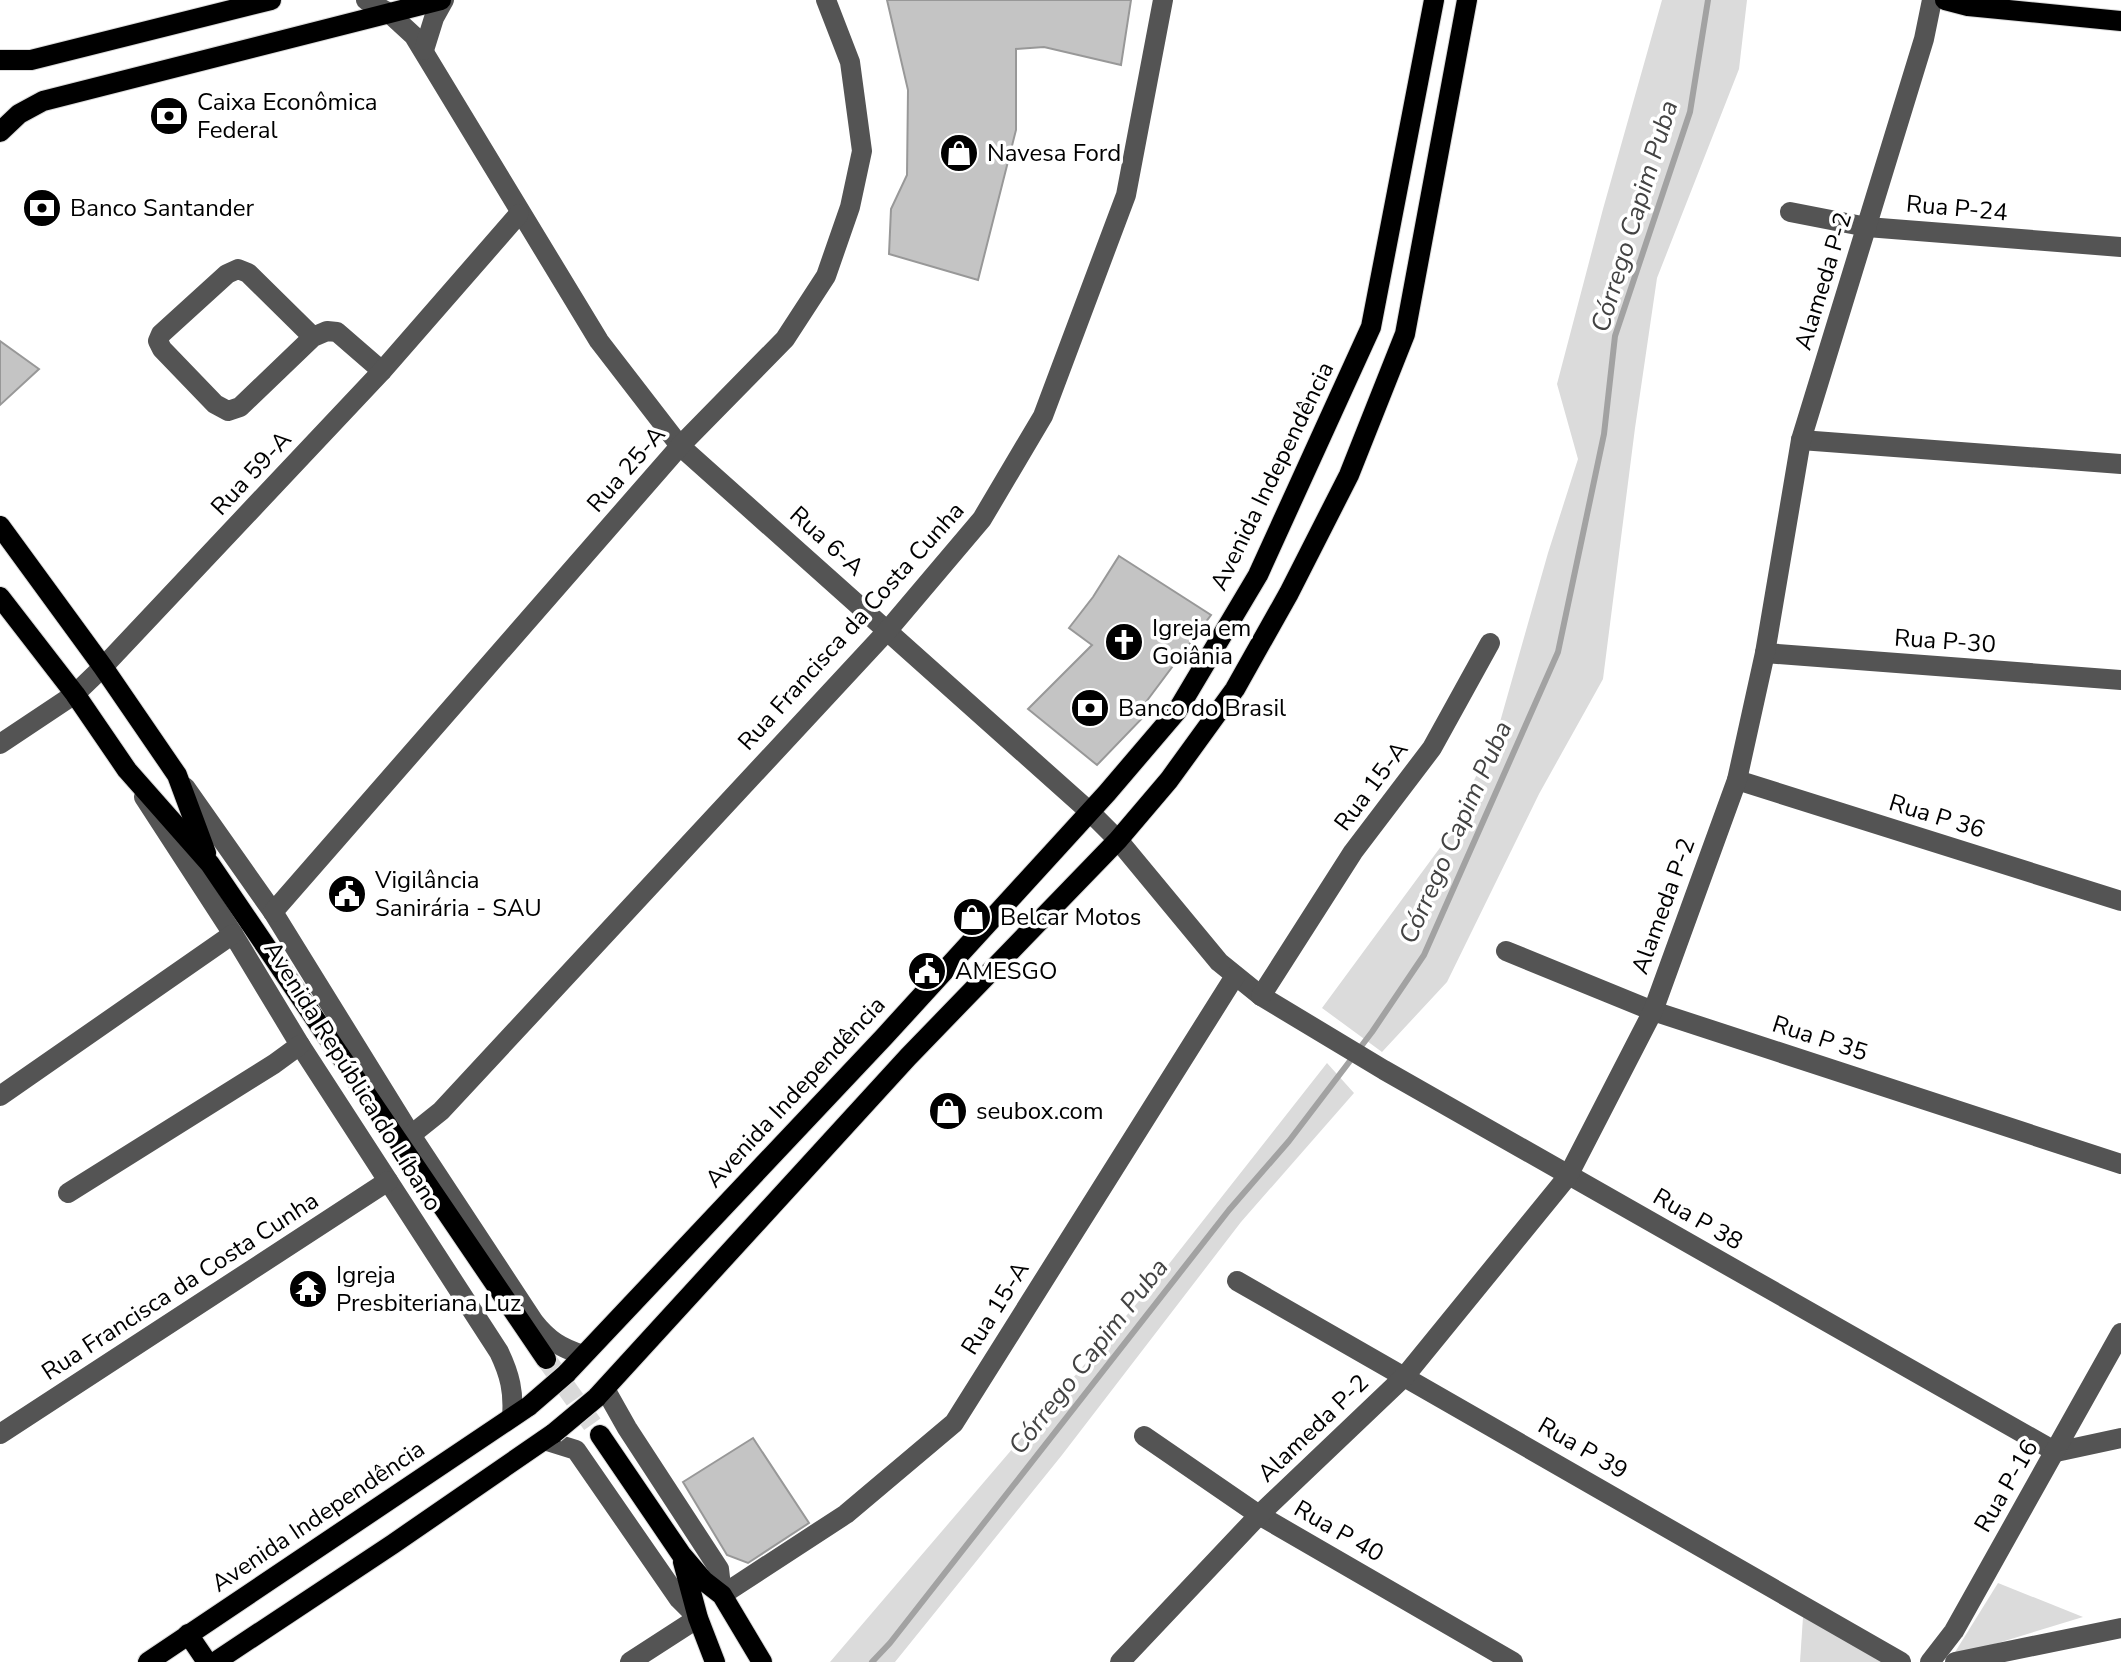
<svg xmlns="http://www.w3.org/2000/svg" width="2121" height="1662" font-family="'Nunito Sans',sans-serif">
	<style>
		.green { fill: #dbdbdb }
		.lines { fill: none; stroke-linecap: round; stroke-linejoin: round }
		.stream { stroke: #a2a2a2; stroke-width: 6 }
		.building { fill: #c4c4c4; stroke: #989898; stroke-width: 2 }
		.major-tunnel { stroke: #d9d9d9; stroke-width: 20; stroke-dasharray: 20 10; stroke-linecap: butt }
		.major-casing { stroke: #dbdbdb; stroke-width: 22 }
		.minor { stroke: #545454; stroke-width: 20 }
		.major { stroke: #000; stroke-width: 20 }
		.major-bridge-casing { stroke: #dbdbdb; stroke-width: 22; stroke-linecap: butt }
		.major-bridge { stroke: #000; stroke-width: 20 }
		.labels { text-anchor: middle; stroke-width: 7; stroke-linejoin: round; paint-order: stroke }
		.poi-label { font-size: 24px; fill: #000; stroke: #fff; text-anchor: start }
		.street-label { font-size: 24px; fill: #000; stroke: #fff }
		.water-label { font-size: 26px; font-style: italic; fill: #434343; stroke: #fff }
	</style>
	<rect width="100%" height="100%" fill="#fff"/>
	<g class="green">
		<polygon points="1662,0 1747,0 1739,69 1657,278 1635,428 1603,679 1539,794 1447,982 1382,1052 1322,1008 1442,845 1496,736 1548,553 1578,459 1557,384 1603,209"/>
		<polygon points="1327,1063 1354,1093 1241,1222 1062,1455 895,1662 830,1662 1150,1288"/>
		<polygon points="1998,1583 2083,1617 1952,1657"/>
		<polygon points="1803,1617 1888,1662 1800,1662"/>
	</g>
	<g class="lines">
		<polyline class="stream" points="872,1662 890,1643 1229,1210 1289,1141 1372,1032 1424,955 1558,652 1604,434 1615,336 1690,112 1708,0"/>
	</g>
	<g class="building">
		<polygon points="887,0 1131,0 1121,65 1044,47 1016,49 1016,130 978,280 889,254 891,209 907,175 908,90"/>
		<polygon points="0,341 39,369 0,405"/>
		<polygon points="1119,556 1211,615 1146,702 1153,707 1097,765 1028,709 1092,645 1069,628 1093,597"/>
		<polygon points="753,1438 809,1523 748,1563 727,1555 683,1482"/>
	</g>
	<g class="lines">
		<polyline class="major-tunnel" points="546,1359 600,1435"/>
		<defs>
			<g id="major">
				<polyline points="1945,0 1968,6 2121,21"/>
				<polyline points="0,60 31,60 271,0"/>
				<polyline points="0,132 19,114 43,101 441,0"/>
				<polyline points="0,526 103,667 177,775 206,853"/>
				<polyline points="0,597 75,694 127,770 210,864 546,1359"/>
				<polyline points="566,1374 884,1037 1107,793 1177,711 1258,575 1371,327 1434,0"/>
				<polyline points="596,1398 908,1057 1118,840 1169,780 1235,689 1289,593 1349,475 1405,334 1467,0"/>
				<polyline points="600,1435 681,1554 704,1581 722,1595 762,1662"/>
				<polyline points="683,1562 698,1618 715,1662"/>
				<polyline points="188,1634 207,1662"/>
				<polyline points="148,1662 529,1406"/>
				<polyline points="215,1662 393,1544 554,1433"/>
			</g>
		</defs>
		<use href="#major" class="major-casing"/>
		<g class="minor">
			<polyline points="366,0 389,13 414,36 599,341 680,446 1090,812 1118,840 1219,962 1261,996 1384,1070 2056,1452 2121,1438"/>
			<polyline points="424,50 434,18 444,0"/>
			<polyline points="1790,212 1867,227 2121,247"/>
			<polyline points="313,337 248,273 238,269 227,274 161,334 158,341 162,349 215,404 228,411 240,407 313,337 327,331 337,332 382,371"/>
			<polyline points="1801,440 2121,464"/>
			<polyline points="1765,653 2121,680"/>
			<polyline points="0,744 75,694 103,667 382,371 519,214"/>
			<polyline points="1737,780 2121,901"/>
			<path d="M 185,787 L 273,912 L 411,1135 L 534,1322 C 548,1340 561,1348 583,1355"/>
			<path d="M 144,797 L 233,934 L 300,1045 L 499,1352 C 510,1375 514,1392 512,1417"/>
			<polyline points="273,912 680,446 785,339 826,276 850,207 862,151 850,62 826,0"/>
			<polyline points="1506,951 1653,1011 2121,1164"/>
			<polyline points="1261,996 1353,852 1432,748 1490,643"/>
			<polyline points="0,1096 233,934"/>
			<polyline points="411,1135 441,1111 888,630 982,519 1043,416 1126,195 1163,0"/>
			<polyline points="68,1193 274,1064 300,1045"/>
			<polyline points="1237,1281 1901,1662"/>
			<polyline points="605,1389 627,1428 719,1569 722,1595 846,1514 954,1423 1235,976"/>
			<polyline points="0,1434 388,1181"/>
			<polyline points="1144,1436 1259,1515 1513,1662"/>
			<polyline points="544,1440 576,1450 679,1599 698,1618 630,1662"/>
			<polyline points="1120,1662 1259,1515 1405,1376 1568,1176 1653,1011 1737,780 1765,653 1801,440 1924,39 1932,0"/>
			<polyline points="1930,1662 1954,1631 2121,1333"/>
			<polyline points="1955,1662 2121,1628"/>
		</g>
		<use href="#major" class="major"/>
		<defs>
			<g id="major-bridge">
				<polyline points="529,1406 566,1374"/>
				<polyline points="554,1433 596,1398"/>
			</g>
		</defs>
		<use href="#major-bridge" class="major-bridge-casing"/>
		<use href="#major-bridge" class="major-bridge"/>
	</g>
	<defs>
		<symbol id="bank-disc" viewBox="-11 -11 22 22"><circle r="9.5" fill="#000" stroke="#fff"/><path d="M-6-4H6V4H-6ZM0-2.3a2.3 2.3 0 1 0 0 4.6a2.3 2.3 0 1 0 0-4.6Z" fill="#fff"/></symbol>
		<symbol id="shop-disc" viewBox="-11 -11 22 22"><circle r="9.5" fill="#000" stroke="#fff"/><path d="M-5-2.5h2.3a2.7 3.5 0 0 1 5.4 0H5L5.5 6h-11ZM-1.5-2.5h3a1.5 2.3 0 0 0-3 0Z" fill="#fff"/></symbol>
		<symbol id="church-disc" viewBox="-11 -11 22 22"><circle r="9.5" fill="#000" stroke="#fff"/><path d="M-1.2-6h2.4v3.5h3.3v2.4h-3.3V6h-2.4V-.1h-3.3v-2.4h3.3Z" fill="#fff"/></symbol>
		<symbol id="civic-disc" viewBox="-11 -11 22 22"><circle r="9.5" fill="#000" stroke="#fff"/><path d="M-.6-6.5H3V-4.5H.6V-3L4-1V1h2V6H-6V1h2V-1L-.6-3ZM-1.2 2.5V6h2.4V2.5Z" fill="#fff"/></symbol>
		<symbol id="temple-disc" viewBox="-11 -11 22 22"><circle r="9.5" fill="#000" stroke="#fff"/><path d="M0-6L5-2H3V0L6.5 2.5H4V6H1.5V3h-3V6H-4V2.5H-6.5L-3 0V-2H-5Z" fill="#fff"/></symbol>
	</defs>
	<g fill-rule="evenodd">
		<use href="#bank-disc" x="147" y="94" width="44" height="44"/>
		<use href="#shop-disc" x="937" y="131" width="44" height="44"/>
		<use href="#bank-disc" x="20" y="186" width="44" height="44"/>
		<use href="#church-disc" x="1102" y="620" width="44" height="44"/>
		<use href="#bank-disc" x="1068" y="686" width="44" height="44"/>
		<use href="#civic-disc" x="325" y="872" width="44" height="44"/>
		<use href="#shop-disc" x="950" y="895" width="44" height="44"/>
		<use href="#civic-disc" x="905" y="949" width="44" height="44"/>
		<use href="#shop-disc" x="926" y="1089" width="44" height="44"/>
		<use href="#temple-disc" x="286" y="1267" width="44" height="44"/>
	</g>
	<g class="labels">
		<g class="poi-label">
			<text x="197" y="110">Caixa Econômica<tspan x="197" dy="28">Federal</tspan></text>
			<text x="987" y="161">Navesa Ford</text>
			<text x="70" y="216">Banco Santander</text>
			<text x="1152" y="636">Igreja em<tspan x="1152" dy="28">Goiânia</tspan></text>
			<text x="1118" y="716">Banco do Brasil</text>
			<text x="375" y="888">Vigilância<tspan x="375" dy="28">Sanirária - SAU</tspan></text>
			<text x="1000" y="925">Belcar Motos</text>
			<text x="955" y="979">AMESGO</text>
			<text x="976" y="1119">seubox.com</text>
			<text x="336" y="1283">Igreja<tspan x="336" dy="28">Presbiteriana Luz</tspan></text>
		</g>
		<g class="street-label">
			<text transform="translate(1957 208) rotate(5)" y="8">Rua P-24</text>
			<text transform="translate(1823 281) rotate(-73)" y="8">Alameda P-2</text>
			<text transform="translate(626 469) rotate(-49)" y="8">Rua 25-A</text>
			<text transform="translate(251 473) rotate(-47)" y="8">Rua 59-A</text>
			<text transform="translate(1272 476) rotate(-64)" y="8">Avenida Independência</text>
			<text transform="translate(827 541) rotate(42)" y="8">Rua 6-A</text>
			<text transform="translate(851 626) rotate(-48)" y="8">Rua Francisca da Costa Cunha</text>
			<text transform="translate(1945 641) rotate(4)" y="8">Rua P-30</text>
			<text transform="translate(1371 786) rotate(-53)" y="8">Rua 15-A</text>
			<text transform="translate(1937 816) rotate(17)" y="8">Rua P 36</text>
			<text transform="translate(1663 906) rotate(-70)" y="8">Alameda P-2</text>
			<text transform="translate(1820 1038) rotate(18)" y="8">Rua P 35</text>
			<text transform="translate(353 1076) rotate(58)" y="8">Avenida República do Líbano</text>
			<text transform="translate(795 1092) rotate(-47)" y="8">Avenida Independência</text>
			<text transform="translate(1698 1219) rotate(30)" y="8">Rua P 38</text>
			<text transform="translate(180 1286) rotate(-33)" y="8">Rua Francisca da Costa Cunha</text>
			<text transform="translate(995 1308) rotate(-58)" y="8">Rua 15-A</text>
			<text transform="translate(1313 1428) rotate(-44)" y="8">Alameda P-2</text>
			<text transform="translate(1583 1448) rotate(30)" y="8">Rua P 39</text>
			<text transform="translate(2006 1486) rotate(-60)" y="8">Rua P-16</text>
			<text transform="translate(318 1516) rotate(-34)" y="8">Avenida Independência</text>
			<text transform="translate(1339 1531) rotate(30)" y="8">Rua P 40</text>
		</g>
		<g class="water-label">
			<text transform="translate(1634 216) rotate(-73)" y="9">Córrego Capim Puba</text>
			<text transform="translate(1455 832) rotate(-66)" y="9">Córrego Capim Puba</text>
			<text transform="translate(1088 1356) rotate(-52)" y="9">Córrego Capim Puba</text>
		</g>
	</g>
</svg>
